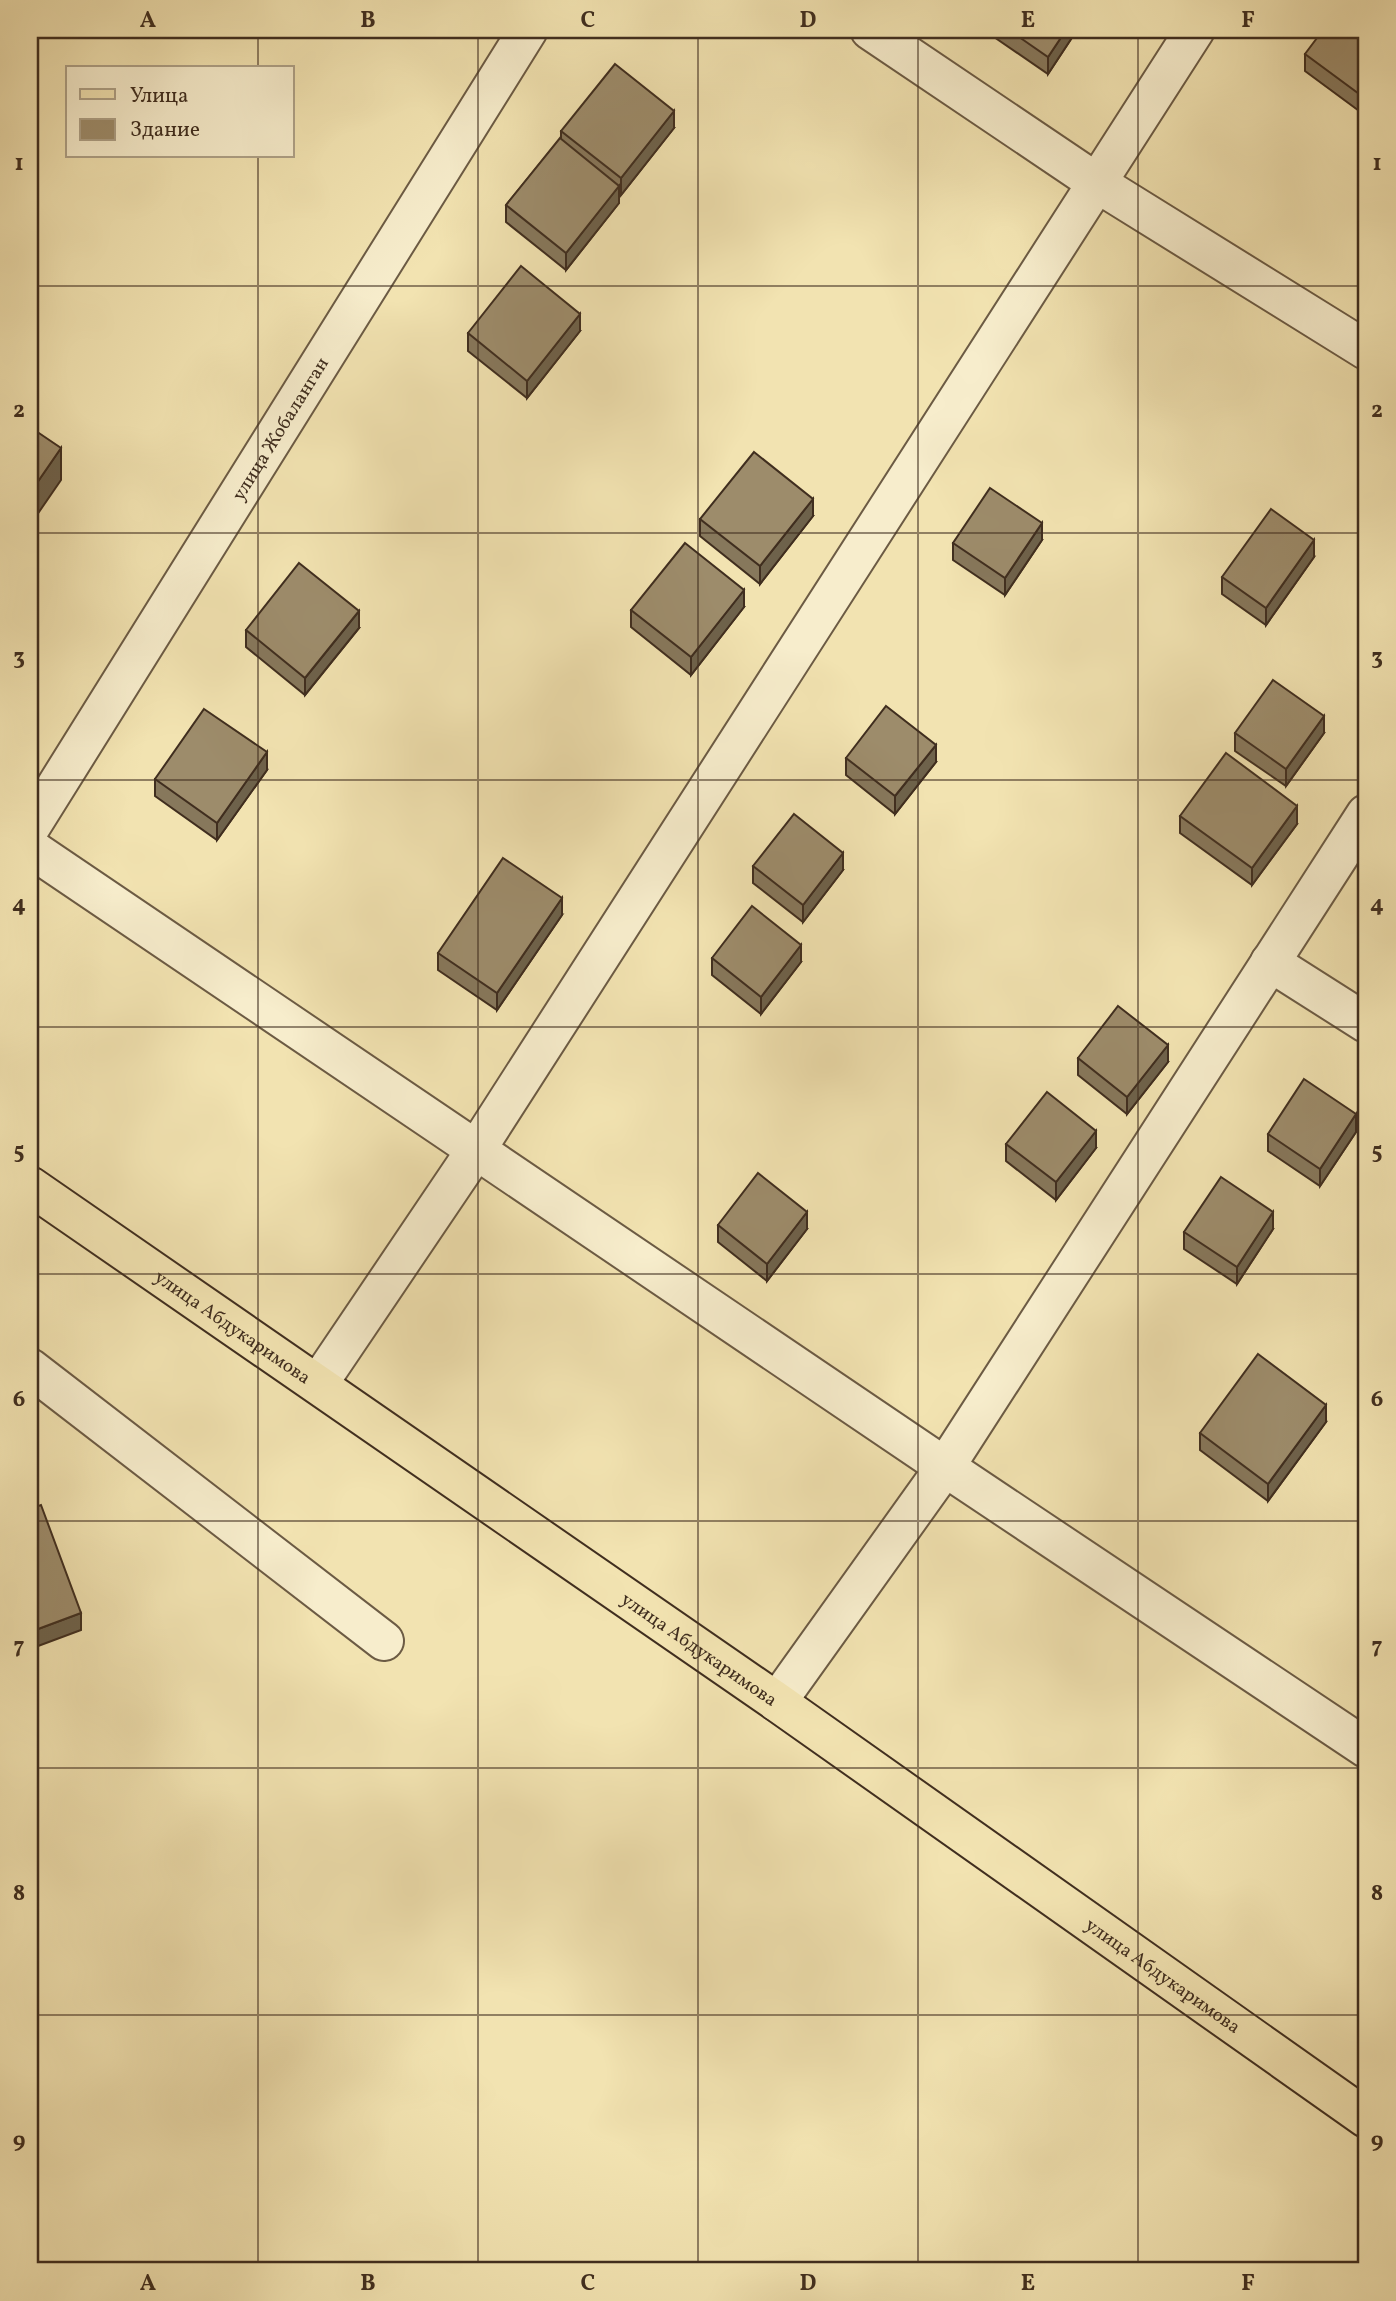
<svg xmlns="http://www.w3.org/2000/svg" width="1396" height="2301" font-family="Vollkorn,serif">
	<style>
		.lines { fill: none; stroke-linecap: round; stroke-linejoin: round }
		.minor-casing { stroke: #6c5b44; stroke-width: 42 }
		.major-casing { stroke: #402e1f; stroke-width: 42 }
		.minor { stroke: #f7edcc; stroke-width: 38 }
		.major { stroke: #f2e3b1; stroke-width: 38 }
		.wall { fill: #87785c; stroke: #402e1f; stroke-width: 2 }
		.shaded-wall { fill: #6e624b; stroke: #402e1f; stroke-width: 2 }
		.building { fill: #9d8c6b; stroke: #402e1f; stroke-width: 2 }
		.grid { fill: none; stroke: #402e1f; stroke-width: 2; stroke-opacity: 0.55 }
		.labels { text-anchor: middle; stroke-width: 7; stroke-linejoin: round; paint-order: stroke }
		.street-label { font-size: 19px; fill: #402e1f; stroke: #f7edcc }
		.neatline { fill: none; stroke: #402e1f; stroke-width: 2.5 }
		.grid-label { font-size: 23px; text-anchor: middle; font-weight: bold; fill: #402e1f }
	</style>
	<rect width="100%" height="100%" fill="#f2e3b1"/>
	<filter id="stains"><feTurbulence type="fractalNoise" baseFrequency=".00286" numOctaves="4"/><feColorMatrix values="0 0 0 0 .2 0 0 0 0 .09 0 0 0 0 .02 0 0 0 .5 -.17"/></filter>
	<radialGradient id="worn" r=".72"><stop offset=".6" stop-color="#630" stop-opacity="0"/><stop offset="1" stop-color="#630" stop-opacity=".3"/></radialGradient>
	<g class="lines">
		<defs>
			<g id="minor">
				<polyline points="870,30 1097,183 1366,350"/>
				<path id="s1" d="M 30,828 L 528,30"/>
				<polyline points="30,848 945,1467 1366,1748"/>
				<polyline points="1270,962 1366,1023"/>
				<polyline points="30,1368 384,1641"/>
				<polyline points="318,1384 476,1150 1195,30"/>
				<polyline points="777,1702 945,1467 1366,814"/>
			</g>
			<g id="major">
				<path id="s2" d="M 30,1186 L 777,1702 L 1366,2118"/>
			</g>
		</defs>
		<use href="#minor" class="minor-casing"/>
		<use href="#major" class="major-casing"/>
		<use href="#minor" class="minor"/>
		<use href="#major" class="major"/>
	</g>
	<g class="wall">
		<polygon points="994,30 1077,30 1048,74 994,37"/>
		<polygon points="1366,30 1366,116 1305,71 1305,54"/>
		<polygon points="674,128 621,195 619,194 619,203 566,270 506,222 506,205 561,138 561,131"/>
		<polygon points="580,331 527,398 468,351 468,333"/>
		<polygon points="813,516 760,584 700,536 700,519"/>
		<polygon points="1042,540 1005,595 953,560 953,543"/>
		<polygon points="1314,557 1266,625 1222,594 1222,577"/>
		<polygon points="744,607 691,675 631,627 631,610"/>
		<polygon points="359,628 305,695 246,647 246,630"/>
		<polygon points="1235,733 1324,733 1286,786 1235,751"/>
		<polygon points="846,758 936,762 895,814 846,775"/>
		<polygon points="267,770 217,840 155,796 155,779"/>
		<polygon points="1180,816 1297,824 1252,885 1180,833"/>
		<polygon points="753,866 843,870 803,922 753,883"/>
		<polygon points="562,915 497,1010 438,970 438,953"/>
		<polygon points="712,958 801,962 761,1014 712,975"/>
		<polygon points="1366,959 1366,993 1359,987 1359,970"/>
		<polygon points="1078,1058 1168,1062 1127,1114 1078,1075"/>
		<polygon points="1356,1132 1320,1186 1268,1151 1268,1134"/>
		<polygon points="1006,1144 1096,1148 1056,1200 1006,1161"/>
		<polygon points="718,1225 807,1229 767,1281 718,1242"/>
		<polygon points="1273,1229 1237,1284 1184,1249 1184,1232"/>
		<polygon points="1326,1422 1268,1501 1200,1450 1200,1433"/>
		<polygon points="1366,1661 1366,1682 1365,1680 1365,1663"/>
	</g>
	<g class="shaded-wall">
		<polygon points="1066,30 1077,30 1048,74 1048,57"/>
		<polygon points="674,111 674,128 621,195 621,178"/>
		<polygon points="619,186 619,203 566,270 566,253"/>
		<polygon points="580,314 580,331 527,398 527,381"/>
		<polygon points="61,448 61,480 30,525 30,493"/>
		<polygon points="813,499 813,516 760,584 760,566"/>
		<polygon points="1042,523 1042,540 1005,595 1005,578"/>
		<polygon points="1314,540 1314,557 1266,625 1266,608"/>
		<polygon points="744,590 744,607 691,675 691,657"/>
		<polygon points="359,611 359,628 305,695 305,678"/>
		<polygon points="1324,716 1324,733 1286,786 1286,769"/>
		<polygon points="936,745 936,762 895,814 895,796"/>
		<polygon points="267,752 267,770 217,840 217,823"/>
		<polygon points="1297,806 1297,824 1252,885 1252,868"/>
		<polygon points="843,853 843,870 803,922 803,905"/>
		<polygon points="562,898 562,915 497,1010 497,993"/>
		<polygon points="801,945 801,962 761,1014 761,997"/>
		<polygon points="1168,1045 1168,1062 1127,1114 1127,1097"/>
		<polygon points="1356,1114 1356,1132 1320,1186 1320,1169"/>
		<polygon points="1096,1131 1096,1148 1056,1200 1056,1182"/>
		<polygon points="807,1212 807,1229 767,1281 767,1264"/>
		<polygon points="1273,1212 1273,1229 1237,1284 1237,1267"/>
		<polygon points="1326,1405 1326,1422 1268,1501 1268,1484"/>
		<polygon points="81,1613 81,1630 30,1649 30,1632"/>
	</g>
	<g class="building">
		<polygon points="1009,30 1066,30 1048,57"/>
		<polygon points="1323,30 1366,30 1366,99 1305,54"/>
		<polygon points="615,64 674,111 621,178 561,131"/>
		<polygon points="560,138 619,186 566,253 506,205"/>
		<polygon points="521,266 580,314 527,381 468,333"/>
		<polygon points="30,427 61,448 30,493"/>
		<polygon points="754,452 813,499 760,566 700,519"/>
		<polygon points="990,488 1042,523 1005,578 953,543"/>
		<polygon points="1271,509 1314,540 1266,608 1222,577"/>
		<polygon points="685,543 744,590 691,657 631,610"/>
		<polygon points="299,563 359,611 305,678 246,630"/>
		<polygon points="1273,680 1324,716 1286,769 1235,733"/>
		<polygon points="886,706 936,745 895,796 846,758"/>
		<polygon points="204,709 267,752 217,823 155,779"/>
		<polygon points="1226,753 1297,806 1252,868 1180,816"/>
		<polygon points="794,814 843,853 803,905 753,866"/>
		<polygon points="503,858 562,898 497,993 438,953"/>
		<polygon points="752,906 801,945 761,997 712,958"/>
		<polygon points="1366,959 1366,975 1359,970"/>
		<polygon points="1118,1006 1168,1045 1127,1097 1078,1058"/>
		<polygon points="1304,1079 1356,1114 1320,1169 1268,1134"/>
		<polygon points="1047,1092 1096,1131 1056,1182 1006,1144"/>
		<polygon points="758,1173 807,1212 767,1264 718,1225"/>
		<polygon points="1221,1177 1273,1212 1237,1267 1184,1232"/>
		<polygon points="1258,1354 1326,1405 1268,1484 1200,1433"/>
		<polygon points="41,1505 81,1613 30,1632 30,1509"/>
	</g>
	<path class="grid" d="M 258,30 L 258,68M 478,30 L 478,2271M 698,30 L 698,2271M 918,30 L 918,2271M 1138,30 L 1138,2271M 258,156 L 258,2271M 30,286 L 1366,286M 30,533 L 1366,533M 30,780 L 1366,780M 30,1027 L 1366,1027M 30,1274 L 1366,1274M 30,1521 L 1366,1521M 30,1768 L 1366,1768M 30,2015 L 1366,2015"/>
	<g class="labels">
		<g class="street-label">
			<text dy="7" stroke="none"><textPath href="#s1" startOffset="471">улица Жобаланган</textPath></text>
			<text dy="7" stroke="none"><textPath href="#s2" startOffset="247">улица Абдукаримова</textPath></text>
			<text dy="7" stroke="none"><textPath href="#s2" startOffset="814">улица Абдукаримова</textPath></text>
			<text dy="7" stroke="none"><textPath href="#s2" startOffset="1381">улица Абдукаримова</textPath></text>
		</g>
	</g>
	<rect width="1396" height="2301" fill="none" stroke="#f2e3b1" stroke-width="77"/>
	<rect x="66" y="66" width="228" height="91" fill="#f7edcc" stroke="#aea187" stroke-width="2"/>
	<rect x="80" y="89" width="35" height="10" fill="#f2e3b1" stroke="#aea187" stroke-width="2"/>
	<text x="130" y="102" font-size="21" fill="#402e1f">Улица</text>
	<rect x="80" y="119" width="35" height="21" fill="#9d8c6b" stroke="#aea187" stroke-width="2"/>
	<text x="130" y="136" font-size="21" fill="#402e1f">Здание</text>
	<rect x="38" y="38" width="1320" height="2224" class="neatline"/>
	<g class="grid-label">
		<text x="148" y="27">A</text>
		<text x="368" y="27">B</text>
		<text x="588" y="27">C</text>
		<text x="808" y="27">D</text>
		<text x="1028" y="27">E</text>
		<text x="1248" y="27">F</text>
		<text x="19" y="170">1</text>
		<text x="1377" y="170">1</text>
		<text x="19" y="417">2</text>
		<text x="1377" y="417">2</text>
		<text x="19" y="664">3</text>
		<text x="1377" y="664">3</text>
		<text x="19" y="911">4</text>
		<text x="1377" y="911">4</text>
		<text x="19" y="1158">5</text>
		<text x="1377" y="1158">5</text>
		<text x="19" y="1406">6</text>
		<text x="1377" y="1406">6</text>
		<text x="19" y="1653">7</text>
		<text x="1377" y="1653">7</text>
		<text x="19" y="1900">8</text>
		<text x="1377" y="1900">8</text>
		<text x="19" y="2147">9</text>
		<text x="1377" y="2147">9</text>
		<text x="148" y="2290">A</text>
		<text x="368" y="2290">B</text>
		<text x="588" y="2290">C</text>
		<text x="808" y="2290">D</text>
		<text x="1028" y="2290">E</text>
		<text x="1248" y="2290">F</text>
	</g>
	<rect width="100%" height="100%" filter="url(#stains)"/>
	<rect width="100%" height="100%" fill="url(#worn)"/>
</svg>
